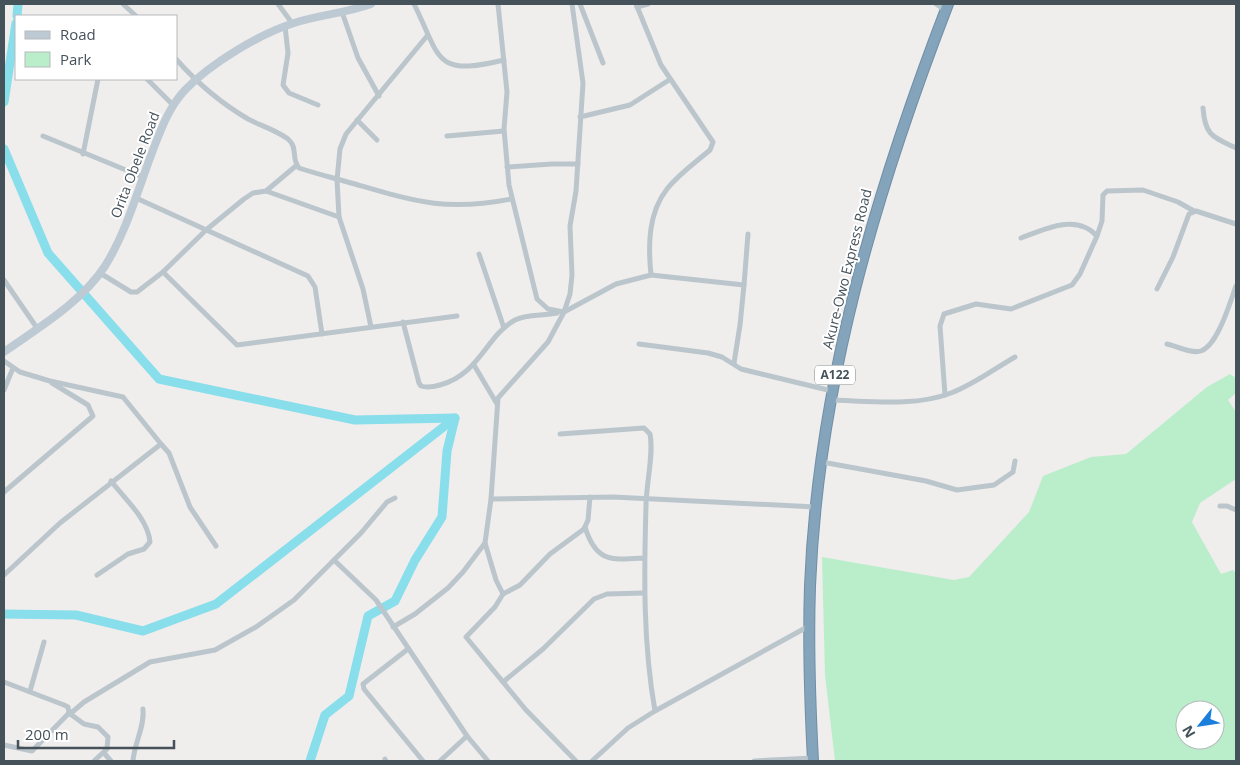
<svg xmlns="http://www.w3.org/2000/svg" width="1240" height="765" font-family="'Open Sans',sans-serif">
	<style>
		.green { fill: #baeeca; fill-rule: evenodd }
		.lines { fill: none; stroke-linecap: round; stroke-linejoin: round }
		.river { stroke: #88deea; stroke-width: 9 }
		.highway-casing { stroke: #708fa7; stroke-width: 12 }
		.street { stroke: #bbc6cc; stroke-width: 5 }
		.secondary { stroke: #bdcad4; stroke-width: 8 }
		.highway { stroke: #84a4bc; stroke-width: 10 }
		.labels { text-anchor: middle; stroke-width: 4; stroke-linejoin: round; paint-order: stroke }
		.shield { fill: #fff; stroke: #7d868c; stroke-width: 1 }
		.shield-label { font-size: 12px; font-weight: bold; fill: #45525a }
		.street-label { font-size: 14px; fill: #45525a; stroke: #fff }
	</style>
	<rect width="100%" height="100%" fill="#f0eded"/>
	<path class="green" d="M 1230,374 L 1236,378 L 1236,393 L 1228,400 L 1236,412 L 1236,479 L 1200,503 L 1192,522 L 1221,574 L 1233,570 L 1236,573 L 1236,761 L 835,761 L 825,675 L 822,557 L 954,580 L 969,577 L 1029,512 L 1043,476 L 1091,457 L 1126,454 L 1207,387 ZM 1185,710 L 1215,710 L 1215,740 L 1185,740 Z"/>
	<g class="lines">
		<g class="river">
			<polyline points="17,16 18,4"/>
			<polyline points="4,102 16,23"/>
			<polyline points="4,149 48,253 159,379 355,420 455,418 447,451 442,517 415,560 395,601 368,616 349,696 325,715 310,761"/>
			<polyline points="4,614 76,615 143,631 216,604 455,418"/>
		</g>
		<defs>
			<path id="highway" d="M 813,761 C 810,703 808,644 810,586 C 818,384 876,191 948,4"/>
		</defs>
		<use href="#highway" class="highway-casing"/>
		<g class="street">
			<polyline points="123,4 136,16"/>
			<polyline points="278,4 292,23"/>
			<path d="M 414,4 C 441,58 433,77 504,60"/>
			<polyline points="498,4 507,92 504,129 509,185 537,299 548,309 564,312 616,284 651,275 744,285 740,325 734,363"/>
			<polyline points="580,4 603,63"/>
			<path d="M 636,4 L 661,65 L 713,142 L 710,150 C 696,162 679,174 667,189 C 648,213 648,246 651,275"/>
			<polyline points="936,4 945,10"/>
			<polyline points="637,7 648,4"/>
			<polyline points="342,12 358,58 379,96"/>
			<polyline points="285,26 288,53 283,85 289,93 318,105"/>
			<path d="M 176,59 C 198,84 219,102 248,119 C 259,125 281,132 289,140 C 298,148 291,159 299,168 C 317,174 334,178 351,183 C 414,201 445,212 511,199"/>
			<polyline points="147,79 173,105"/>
			<path d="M 1203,108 C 1205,136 1213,137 1236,148"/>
			<polyline points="580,117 630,105 669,80"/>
			<polyline points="357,120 377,140"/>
			<polyline points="43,136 143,177"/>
			<polyline points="447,136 504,131"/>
			<polyline points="83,154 98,79"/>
			<polyline points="507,167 552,164 578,164"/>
			<polyline points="266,191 339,217"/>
			<polyline points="136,198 308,276 315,287 322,334"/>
			<polyline points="1097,236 1102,221 1103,195 1107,191 1143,190 1178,202 1194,211"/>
			<polyline points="479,254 504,328"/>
			<polyline points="163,272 237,345 457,316"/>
			<polyline points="100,273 131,292 137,292 163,272 206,230 244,199 253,193 266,191 297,165"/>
			<polyline points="4,280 37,328"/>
			<polyline points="744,285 748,234"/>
			<polyline points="1157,289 1173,257 1189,214 1196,211 1236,224"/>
			<path d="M 403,322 L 419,383 L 421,386 C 427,388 433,387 440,385 C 480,374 486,336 515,320 C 526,314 544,316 557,313"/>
			<polyline points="371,327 363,289 339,217 337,180 340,149 346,134 427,36"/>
			<polyline points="639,344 708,353 722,357 741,369 832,391"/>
			<path d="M 1167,344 C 1176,346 1192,354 1201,351 C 1218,345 1230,302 1236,286"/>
			<polyline points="4,361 20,372 50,381 123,397 161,444"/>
			<polyline points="474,365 497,404"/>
			<polyline points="4,390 13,368"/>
			<path d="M 945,395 L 940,326 L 944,314 L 976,304 L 1011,309 L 1072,285 L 1080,274 L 1097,236 C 1076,213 1045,229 1021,238"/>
			<path d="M 831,400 C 869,401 915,407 951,393 C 973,385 994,369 1015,357"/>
			<path d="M 560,434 L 644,428 L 650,434 C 654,454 646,484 646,506 C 644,574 643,644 655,711"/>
			<polyline points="822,462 926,481 957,490 994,485 1013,472 1015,461"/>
			<polyline points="4,492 93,416 88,405 52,383"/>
			<polyline points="491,499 613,497 816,507"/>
			<polyline points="1220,506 1227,506 1236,510"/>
			<path d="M 585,527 C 596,563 612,560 644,558"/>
			<polyline points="485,543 496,580 503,594"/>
			<polyline points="334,560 376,600 467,736 488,761"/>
			<polyline points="4,575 60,523 161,444 169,453 190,507 216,546"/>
			<path d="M 97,575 L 128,554 L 144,549 L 150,542 C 148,519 125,499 111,481"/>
			<polyline points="393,627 415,614 448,588 463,572 485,543 491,499 498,398 548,342 564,312 570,294 572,275 570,226 576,191 583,83 572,4"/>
			<polyline points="408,649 363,684 364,689 423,761"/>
			<polyline points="4,682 64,705 68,707 69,713 32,751 4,745"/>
			<polyline points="503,682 543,649 594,599 607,594 644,593"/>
			<polyline points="30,691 44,642"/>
			<polyline points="69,713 84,724 98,727 108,737 107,749 94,761"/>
			<polyline points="70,714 84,702 150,662 215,650 256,627 294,600 361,533 387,502 395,498"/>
			<polyline points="104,753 111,761"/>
			<polyline points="385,759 386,761"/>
			<path d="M 133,761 C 134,744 145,726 143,709"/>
			<polyline points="440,761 467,736"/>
			<polyline points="576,761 526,710 466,637 495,607 503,594 520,585 550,554 584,529 588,520 590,497"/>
			<polyline points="592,761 628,728 655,711 809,626"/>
			<polyline points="754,761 813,758"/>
		</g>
		<path class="secondary" d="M 4,352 C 38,328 82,302 105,266 C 127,231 138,189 153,150 C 161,129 169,107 185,90 C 210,64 259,34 294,23 C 319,15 346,13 371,4"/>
		<use href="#highway" class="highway"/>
	</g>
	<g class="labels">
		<rect class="shield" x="815" y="365.5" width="40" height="19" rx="4"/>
		<g class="shield-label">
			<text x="835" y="379">A122</text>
		</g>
		<g class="street-label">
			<text transform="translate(135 165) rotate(-69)" y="5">Orita Obele Road</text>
			<text transform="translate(847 269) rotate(-76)" y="5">Akure-Owo Express Road</text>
		</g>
	</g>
	<rect width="1240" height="765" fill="none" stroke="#45525a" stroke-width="10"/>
	<rect x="15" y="15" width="162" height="65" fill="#ffffff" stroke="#b5babd"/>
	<rect x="25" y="31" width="25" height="8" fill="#bdcad4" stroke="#b5babd"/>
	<text x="60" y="40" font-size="15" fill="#45525a">Road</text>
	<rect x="25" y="52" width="25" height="15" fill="#baeeca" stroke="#b5babd"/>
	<text x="60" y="65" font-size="15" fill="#45525a">Park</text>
	<g transform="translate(1200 725) rotate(240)"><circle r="24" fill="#ffffff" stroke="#b5babd"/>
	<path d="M0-4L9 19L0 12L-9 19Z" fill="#1a7edc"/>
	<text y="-8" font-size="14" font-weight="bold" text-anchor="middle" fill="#45525a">N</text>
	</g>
	<path d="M18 740v8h156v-8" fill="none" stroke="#45525a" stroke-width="2.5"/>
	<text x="25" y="740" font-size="15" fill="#45525a" stroke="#ffffff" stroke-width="4" paint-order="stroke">200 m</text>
</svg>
